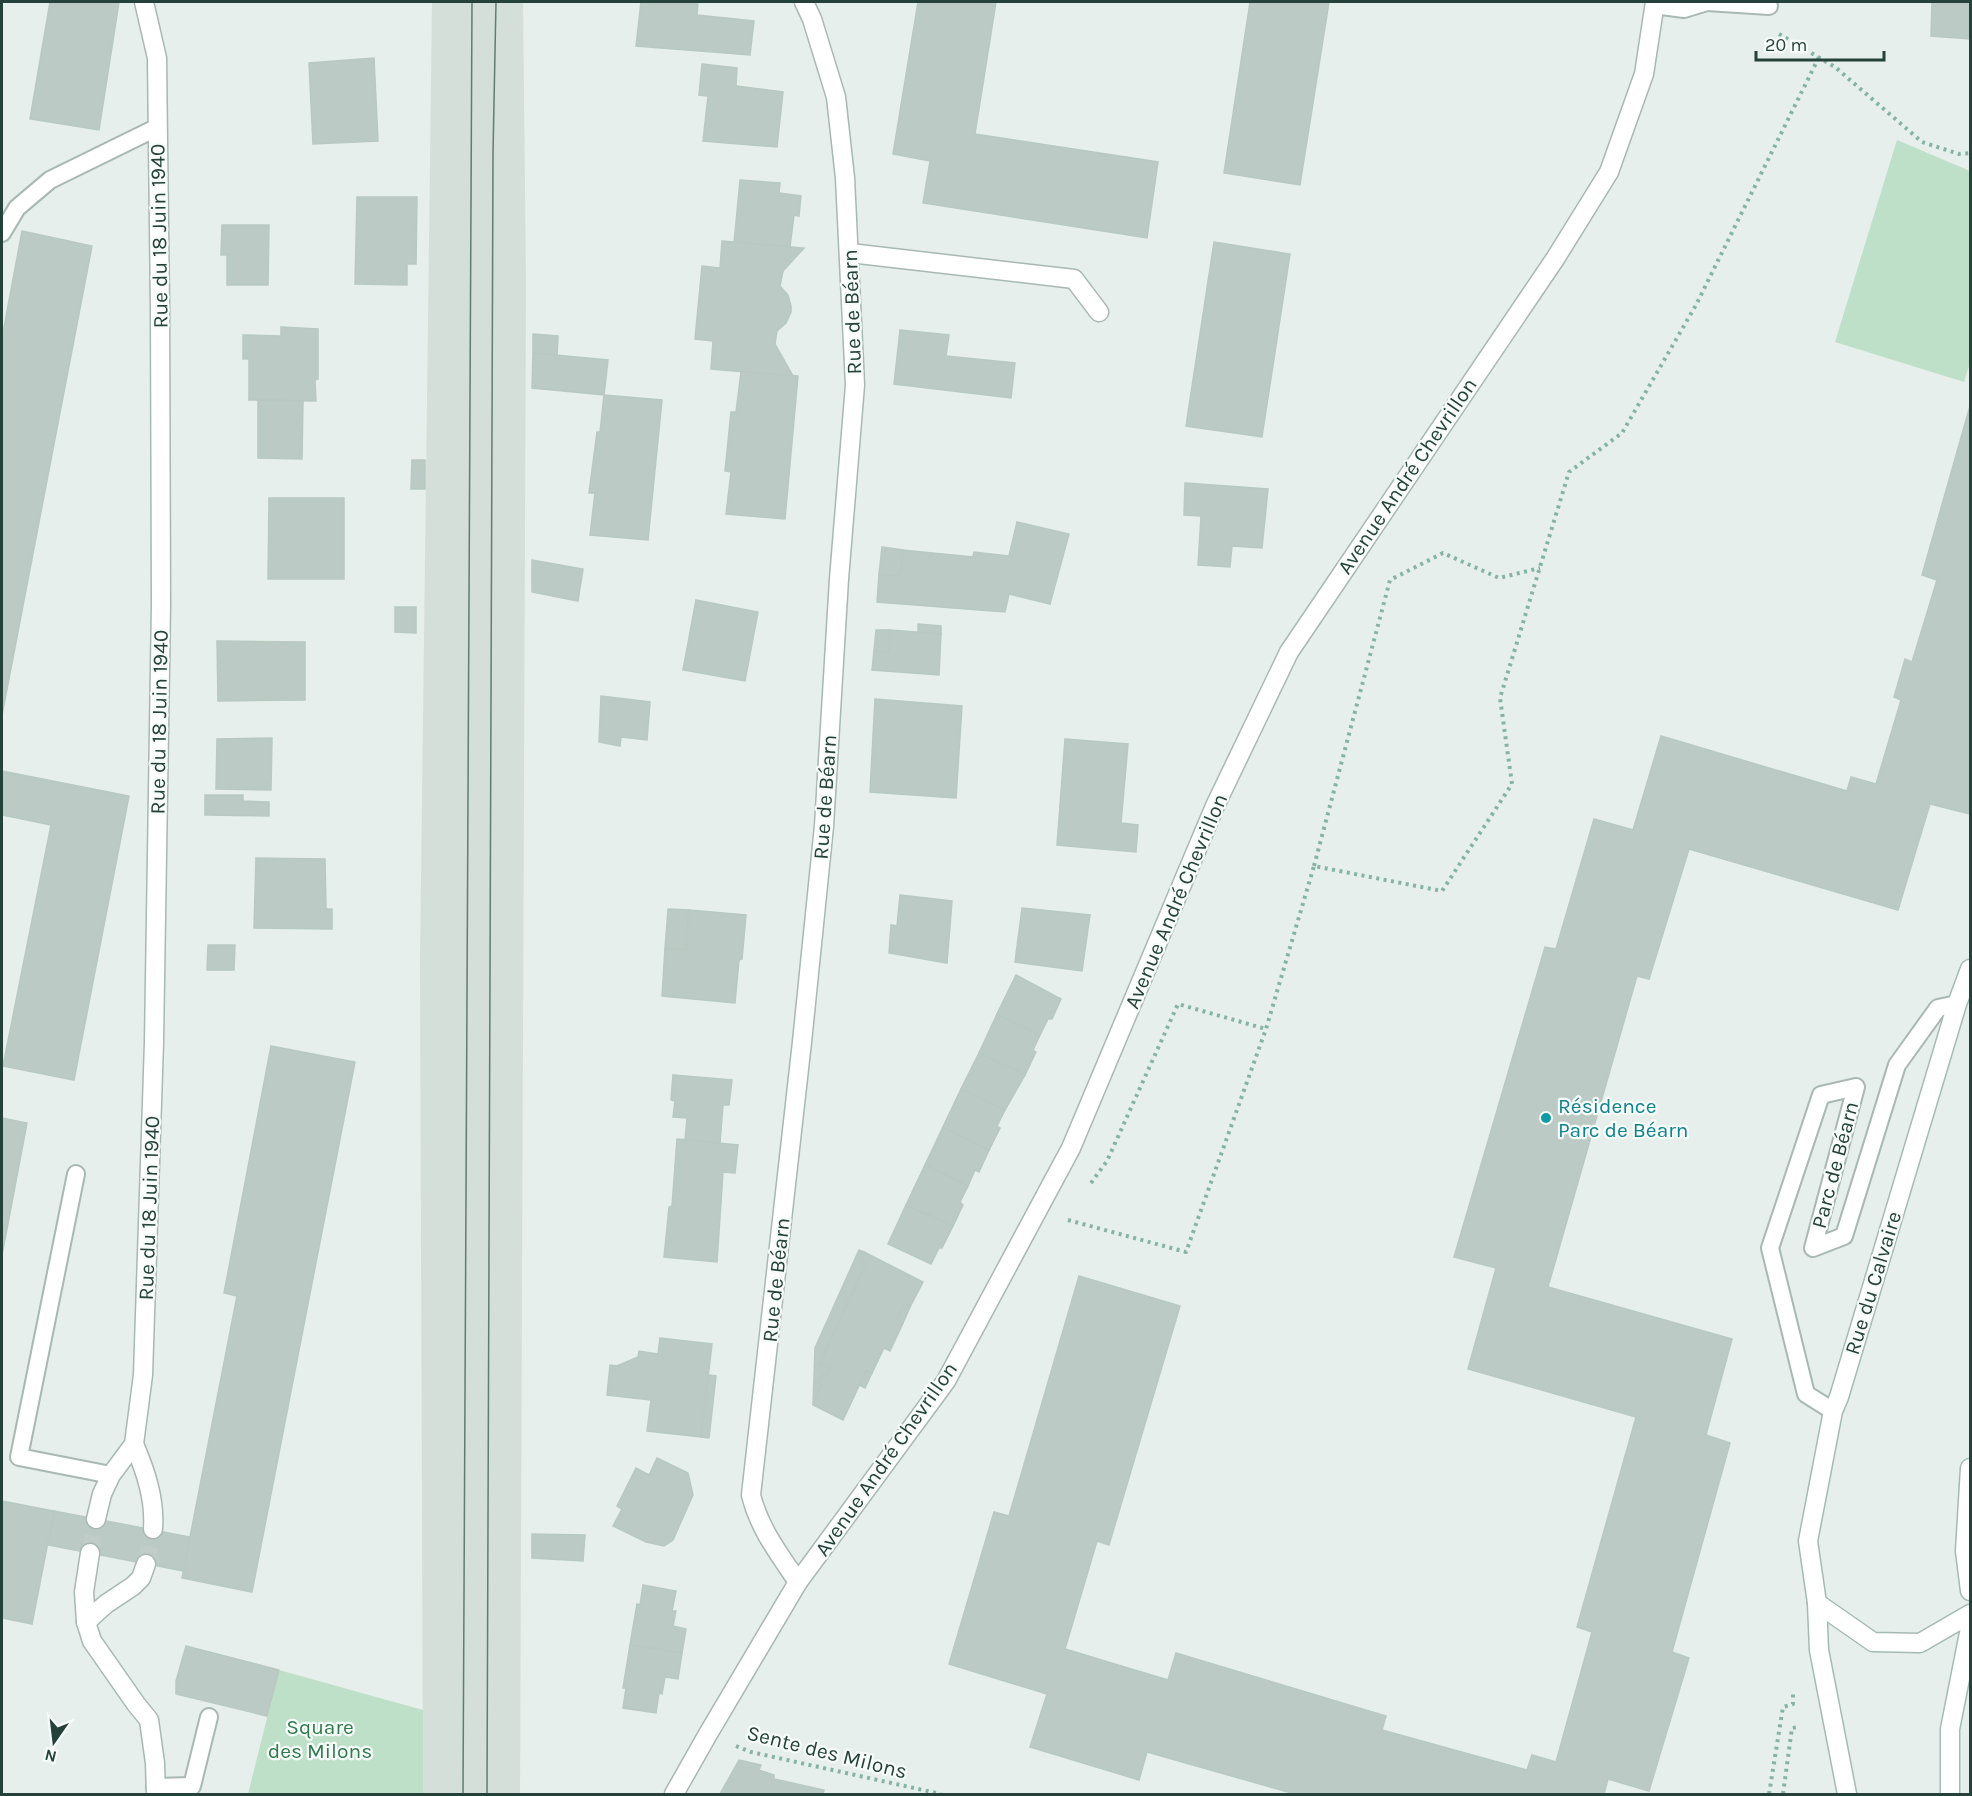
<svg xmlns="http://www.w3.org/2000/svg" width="1972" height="1796" font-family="Karla,sans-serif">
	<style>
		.built { fill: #d4dfda }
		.green { fill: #bfe0c8 }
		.building { fill: #bbcac4; stroke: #b8c9c2; stroke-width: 1.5 }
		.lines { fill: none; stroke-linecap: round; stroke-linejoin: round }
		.street-tunnel { stroke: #bfccc8; stroke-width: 18; stroke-dasharray: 18 9; stroke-linecap: butt }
		.lane-casing { stroke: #a8b8b2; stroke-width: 20 }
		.street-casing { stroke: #a8b8b2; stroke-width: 21 }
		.secondary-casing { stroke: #a4bbb3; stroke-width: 21 }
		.path { stroke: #86b3a5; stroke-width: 4; stroke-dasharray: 3 4.5; stroke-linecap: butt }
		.lane { stroke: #fff; stroke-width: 16 }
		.street { stroke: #fff; stroke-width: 18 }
		.secondary { stroke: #fff; stroke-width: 18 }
		.tram { stroke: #5f7d75; stroke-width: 1.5 }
		.culture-dot { fill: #0f9aa8; stroke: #f7fbf9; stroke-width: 2 }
		.labels { text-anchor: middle; stroke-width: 4.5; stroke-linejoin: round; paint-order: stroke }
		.street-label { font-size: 21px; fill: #24423a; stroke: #f7fbf9 }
		.culture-label { font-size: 21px; fill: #0d838f; stroke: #f7fbf9; text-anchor: start }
		.park-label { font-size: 21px; fill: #2d7a4b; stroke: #f7fbf9 }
	</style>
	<rect width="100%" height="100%" fill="#e6efeb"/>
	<polygon class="built" points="432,2 523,2 526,281 520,1794 423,1794 420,960"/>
	<g class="green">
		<polygon points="1897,140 1970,171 1970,363 1964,382 1835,342"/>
		<polygon points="279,1670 423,1710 423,1794 248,1794"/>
	</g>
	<g class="building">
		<polygon points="50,2 119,2 99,130 30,119"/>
		<polygon points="641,2 698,2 697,15 754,21 750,55 636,46"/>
		<polygon points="918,2 996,2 975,134 1158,162 1147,238 923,203 930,161 893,154"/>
		<polygon points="1250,2 1329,2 1300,185 1224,173"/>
		<polygon points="1932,2 1970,2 1970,39 1931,36"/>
		<polygon points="374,58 378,141 313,144 309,63"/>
		<polygon points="702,64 737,68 736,86 783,92 777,147 703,141 708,96 699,95"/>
		<polygon points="740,180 780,183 779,193 801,196 799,216 794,215 790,247 734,243"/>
		<polygon points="357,197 417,197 416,264 407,264 407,285 355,284"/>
		<polygon points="222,225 269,225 268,285 227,285 227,255 221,255"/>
		<polygon points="22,231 92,246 2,715 2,338"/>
		<polygon points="722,241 804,248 783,271 780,286 788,295 791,306 791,312 786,323 777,331 775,344 793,376 711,369 713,341 695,339 702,266 720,268"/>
		<polygon points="1214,242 1290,254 1262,437 1186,426"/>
		<polygon points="281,327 318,329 318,379 315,380 316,401 249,400 249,359 243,359 243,335 281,336"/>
		<polygon points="900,330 949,335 946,356 1015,363 1011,398 894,384"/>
		<polygon points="533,334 558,336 557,356 533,353"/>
		<polygon points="533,353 608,360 604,395 532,388"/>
		<polygon points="741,372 798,376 785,519 726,514 731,472 725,471 731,412 736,412"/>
		<polygon points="604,395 662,400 648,540 590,535 595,493 589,493 597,432 600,432"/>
		<polygon points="258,400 303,401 302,459 258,458"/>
		<polygon points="1970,406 1970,814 1930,804 1898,910 1689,849 1649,979 1637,976 1548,1287 1732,1339 1706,1435 1730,1443 1672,1652 1689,1658 1649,1791 1608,1779 1604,1794 1295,1794 1147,1752 1139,1780 1030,1747 1047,1694 949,1664 994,1512 1009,1516 1079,1276 1180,1306 1109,1545 1097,1541 1065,1649 1168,1680 1176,1653 1386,1716 1382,1730 1527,1770 1532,1755 1556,1762 1592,1632 1577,1627 1636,1417 1468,1369 1496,1268 1454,1257 1545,947 1556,949 1594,819 1633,830 1661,736 1847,791 1851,777 1876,784 1901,700 1894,697 1905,659 1912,662 1937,580 1922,575"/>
		<polygon points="412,460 425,460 425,489 411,489"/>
		<polygon points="1185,483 1268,489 1262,548 1232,546 1230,567 1198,565 1201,516 1184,515"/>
		<polygon points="269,498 344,498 344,579 268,579"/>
		<polygon points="1017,522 1069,534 1050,604 1009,594 1005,612 877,602 879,574 900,576 903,550 973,557 974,552 1009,556"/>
		<polygon points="882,547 903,550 900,576 879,574"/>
		<polygon points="532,560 583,569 578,601 532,592"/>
		<polygon points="696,600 758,612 745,681 683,670"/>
		<polygon points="395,607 416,607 416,633 395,632"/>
		<polygon points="918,624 941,626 941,634 918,632"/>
		<polygon points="876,630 890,630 889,652 874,651"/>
		<polygon points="890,630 941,634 939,675 872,670 874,651 889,652"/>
		<polygon points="217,641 305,642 305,700 218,701"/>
		<polygon points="601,696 650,702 647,740 621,737 620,746 599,742"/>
		<polygon points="875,699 962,706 956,798 870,792"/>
		<polygon points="272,738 271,790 216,789 217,739"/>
		<polygon points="1065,739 1128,744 1121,823 1138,825 1136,852 1057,845"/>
		<polygon points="2,771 129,796 74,1080 3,1066 51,825 2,815"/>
		<polygon points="205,795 243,795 243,801 269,802 269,816 205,815"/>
		<polygon points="256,858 325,859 326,909 332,909 332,929 254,928"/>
		<polygon points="900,895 952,901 947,963 889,953 891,925 897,926"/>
		<polygon points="1022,908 1090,915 1082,971 1015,962"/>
		<polygon points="668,909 689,910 686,950 665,949"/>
		<polygon points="689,910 746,915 742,959 739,960 735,1003 662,996 665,949 686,950"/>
		<polygon points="208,945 235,945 234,970 207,970"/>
		<polygon points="1016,975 1061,999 1052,1019 1048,1019 1040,1035 997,1014"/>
		<polygon points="997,1014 1040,1035 1033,1050 1036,1052 1025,1075 979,1053"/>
		<polygon points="271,1046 355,1062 252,1592 182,1578 237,1296 224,1293"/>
		<polygon points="979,1053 1025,1075 1005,1110 961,1089"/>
		<polygon points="673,1075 732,1080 729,1105 723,1105 720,1143 685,1140 687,1118 673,1117 675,1101 671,1100"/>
		<polygon points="961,1089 1005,1110 997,1126 1000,1128 989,1150 943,1127"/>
		<polygon points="2,1118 27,1123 2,1255"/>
		<polygon points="943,1127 989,1150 979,1172 975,1170 968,1186 925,1165"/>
		<polygon points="677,1139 738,1145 735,1173 723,1172 717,1262 664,1257 669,1207 672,1206"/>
		<polygon points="925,1165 968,1186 960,1202 963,1205 953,1226 906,1205"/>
		<polygon points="906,1205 953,1226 942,1248 939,1248 931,1264 888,1244"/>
		<polygon points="859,1250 864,1252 860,1260 866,1263 820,1364 830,1368 827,1374 824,1373 819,1383 822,1385 813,1405 815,1348"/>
		<polygon points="864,1252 923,1282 910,1307 904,1304 897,1320 903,1323 890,1351 884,1348 872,1373 866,1371 843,1420 813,1405 822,1385 819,1383 824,1373 827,1374 830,1368 820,1364 866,1263 860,1260"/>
		<polygon points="904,1304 910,1307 903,1323 897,1320"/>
		<polygon points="660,1338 712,1344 701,1437 647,1431 651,1400 607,1395 610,1365 617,1366 638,1357 639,1351 658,1354"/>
		<polygon points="866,1371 872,1373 865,1388 859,1385"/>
		<polygon points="708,1375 716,1376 709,1438 701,1437"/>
		<polygon points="657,1458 688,1473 693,1495 673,1540 664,1546 646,1542 613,1526 622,1509 617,1506 636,1468 649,1475"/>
		<polygon points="2,1501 54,1511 32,1624 2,1618"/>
		<polygon points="54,1511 190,1537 184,1571 48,1545"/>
		<polygon points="532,1534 585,1535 583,1561 532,1558"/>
		<polygon points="643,1585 676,1591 672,1611 676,1611 673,1626 686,1629 682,1653 630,1645 637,1604 640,1605"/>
		<polygon points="630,1645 682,1653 678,1679 665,1677 662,1694 659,1693 656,1713 623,1708 626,1688 623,1688"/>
		<polygon points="186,1646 279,1670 267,1716 176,1694 176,1681"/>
		<polygon points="739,1760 761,1765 759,1770 774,1775 774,1779 824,1790 823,1794 720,1794"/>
	</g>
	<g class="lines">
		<g class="street-tunnel">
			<polyline points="90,1553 96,1519"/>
			<polyline points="146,1564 153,1529"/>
		</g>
		<defs>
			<g id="lane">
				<polyline points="1707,2 1769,6"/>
				<polyline points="1654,5 1684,9 1707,2"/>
				<polyline points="2,233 17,208 50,180 158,127"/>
				<polyline points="76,1174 19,1457 111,1475"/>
				<polyline points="1833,1411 1806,1394 1770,1248 1821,1095 1856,1087 1813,1248 1844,1236 1897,1065 1938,1008 1957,1004"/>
				<polyline points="155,1787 192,1786 209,1717"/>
			</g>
			<g id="street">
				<polyline points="850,253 1074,279 1099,312"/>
				<path d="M 134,1444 C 146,1472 155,1499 153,1529"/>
				<polyline points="96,1519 102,1494 111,1475 134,1444 143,1375 154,1042 161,604 160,309 157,58 144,2"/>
				<polyline points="90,1553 84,1592 86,1622 92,1641 136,1704 149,1720 155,1763 156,1794"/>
				<path d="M 798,1582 C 779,1554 759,1528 751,1495 L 802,1042 L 824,826 L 839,579 L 855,385 L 845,178 L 836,97 L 812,19 L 804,2"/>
				<polyline points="86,1622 106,1604 133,1586 141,1578 146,1564"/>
				<polyline points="674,1794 708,1734 798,1582 946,1381 1071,1148 1215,806 1289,652 1555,259 1609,172 1644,74 1655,2"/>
			</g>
			<g id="secondary">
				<polyline points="1970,1468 1965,1551 1970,1591"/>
				<polyline points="1817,1603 1873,1642 1920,1643 1970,1614"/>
				<polyline points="1847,1794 1819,1650 1817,1603 1808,1541 1833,1411 1839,1397 1957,1004 1970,969"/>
				<polyline points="1950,1794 1950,1729 1970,1628"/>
			</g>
		</defs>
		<use href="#lane" class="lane-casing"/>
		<use href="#street" class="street-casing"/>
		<use href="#secondary" class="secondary-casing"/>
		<g class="path">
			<polyline points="1779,34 1835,67 1922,142 1959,154 1970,153"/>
			<polyline points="1314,866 1390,580 1443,553 1499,578 1540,568"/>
			<polyline points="1091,1183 1107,1161 1178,1004 1266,1029"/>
			<polyline points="1068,1220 1186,1252 1266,1029 1314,866 1442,891 1512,784 1500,698 1569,472 1622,433 1696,305 1819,57"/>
			<polyline points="736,1746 751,1752 941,1794"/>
			<polyline points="1769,1794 1783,1707 1793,1704 1793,1694"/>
			<polyline points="1783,1794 1792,1728 1798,1727"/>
		</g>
		<use href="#lane" class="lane"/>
		<use href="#street" class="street"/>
		<use href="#secondary" class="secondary"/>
		<g class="tram">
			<polyline points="463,1794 472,2"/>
			<polyline points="487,1794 493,153 496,2"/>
		</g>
	</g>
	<circle class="culture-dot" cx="1546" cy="1118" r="6"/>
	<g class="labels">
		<g class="street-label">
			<text transform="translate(159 236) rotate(-91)" y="7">Rue du 18 Juin 1940</text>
			<text transform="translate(852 312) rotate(-92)" y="7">Rue de Béarn</text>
			<text transform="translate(1407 476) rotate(-56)" y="7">Avenue André Chevrillon</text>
			<text transform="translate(159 722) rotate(-89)" y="7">Rue du 18 Juin 1940</text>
			<text transform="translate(825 797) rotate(-86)" y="7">Rue de Béarn</text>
			<text transform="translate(1176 901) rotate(-67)" y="7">Avenue André Chevrillon</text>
			<text transform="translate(1835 1165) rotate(-75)" y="7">Parc de Béarn</text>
			<text transform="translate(149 1208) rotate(-88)" y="7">Rue du 18 Juin 1940</text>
			<text transform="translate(776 1280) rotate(-84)" y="7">Rue de Béarn</text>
			<text transform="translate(1873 1283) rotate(-73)" y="7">Rue du Calvaire</text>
			<text transform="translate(886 1459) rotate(-55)" y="7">Avenue André Chevrillon</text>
			<text transform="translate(827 1752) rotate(14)" y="7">Sente des Milons</text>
		</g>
		<g class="culture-label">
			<text x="1558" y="1113">Résidence<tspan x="1558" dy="24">Parc de Béarn</tspan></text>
		</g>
		<g class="park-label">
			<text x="320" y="1734">Square<tspan x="320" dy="24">des Milons</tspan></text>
		</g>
	</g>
	<rect width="1972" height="1796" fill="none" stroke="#24423a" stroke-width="6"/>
	<g transform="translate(54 1742) rotate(194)" stroke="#f7fbf9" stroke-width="4.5" paint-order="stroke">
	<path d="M0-4.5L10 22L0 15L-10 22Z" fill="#24423a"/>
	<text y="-9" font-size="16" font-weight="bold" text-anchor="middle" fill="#24423a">N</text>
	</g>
	<path d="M1756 51v9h128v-9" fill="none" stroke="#24423a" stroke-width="3"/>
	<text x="1765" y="51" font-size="18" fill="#24423a" stroke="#f7fbf9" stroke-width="4.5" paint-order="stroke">20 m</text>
</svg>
